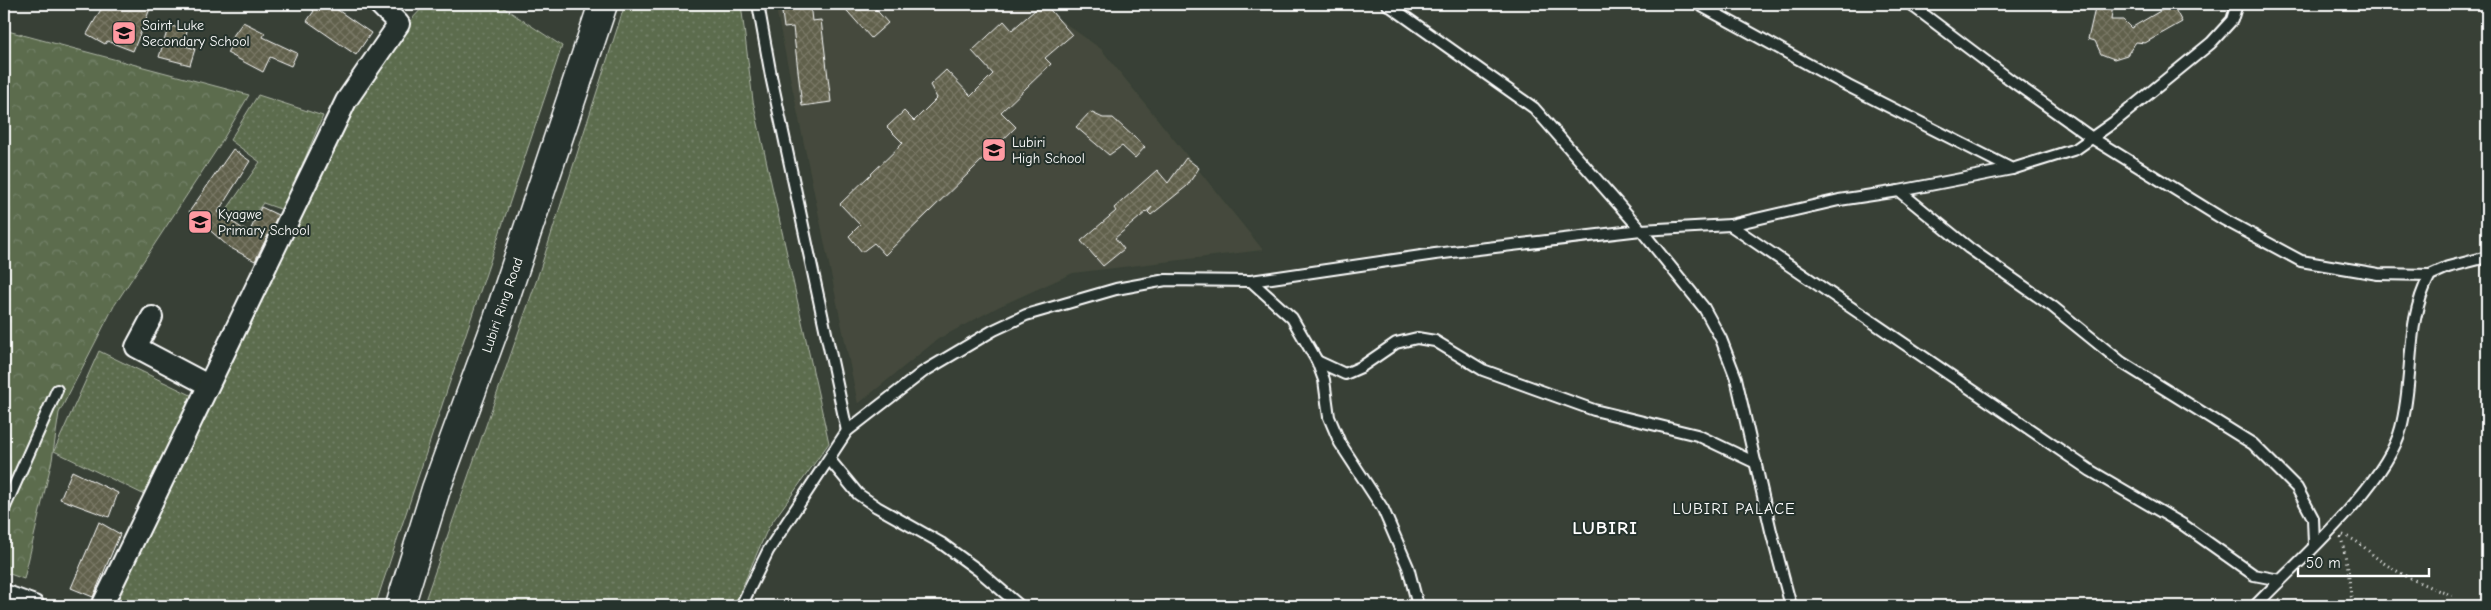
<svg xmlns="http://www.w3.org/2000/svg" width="2491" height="610" font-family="'Comic Neue',sans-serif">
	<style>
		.built { fill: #444a3c }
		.grass { fill: url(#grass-dots); stroke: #aeb6a6 }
		.forest { fill: url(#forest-crowns); stroke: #aeb6a6 }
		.building { fill: url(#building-cross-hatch); stroke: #fff }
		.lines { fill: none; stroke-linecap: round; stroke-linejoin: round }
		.lane-casing { stroke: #fff; stroke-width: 14 }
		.street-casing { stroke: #fff; stroke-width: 24 }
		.secondary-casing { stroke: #fff; stroke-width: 31 }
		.path { stroke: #fff; stroke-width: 3; stroke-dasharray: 1 4; stroke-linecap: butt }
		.lane { stroke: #26332d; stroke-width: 10 }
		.street { stroke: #26332d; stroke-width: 20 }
		.secondary { stroke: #26332d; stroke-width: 28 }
		.labels { text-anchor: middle; stroke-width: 4; stroke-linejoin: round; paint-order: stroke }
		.poi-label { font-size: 14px; fill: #fff; stroke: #26332d; text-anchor: start }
		.street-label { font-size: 14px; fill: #fff; stroke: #26332d }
		.quarter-label { font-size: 16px; letter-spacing: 1px; fill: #fff; stroke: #26332d }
		.district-label { font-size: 19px; font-weight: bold; letter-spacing: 1px; fill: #fff; stroke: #26332d }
	</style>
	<defs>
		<pattern id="grass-dots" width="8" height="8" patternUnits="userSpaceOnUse" patternTransform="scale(1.25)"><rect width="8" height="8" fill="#5c6c4e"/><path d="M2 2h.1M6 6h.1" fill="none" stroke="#748269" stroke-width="1.8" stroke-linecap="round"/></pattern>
		<pattern id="forest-crowns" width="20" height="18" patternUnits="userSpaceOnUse" patternTransform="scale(1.25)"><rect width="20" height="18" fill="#5c6c4e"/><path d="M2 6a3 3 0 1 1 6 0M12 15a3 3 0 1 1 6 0" fill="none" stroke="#748269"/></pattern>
		<pattern id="building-cross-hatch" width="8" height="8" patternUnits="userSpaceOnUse" patternTransform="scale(1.25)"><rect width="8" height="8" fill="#61604b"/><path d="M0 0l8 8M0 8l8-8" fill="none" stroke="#797866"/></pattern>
	</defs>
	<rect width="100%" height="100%" fill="#384036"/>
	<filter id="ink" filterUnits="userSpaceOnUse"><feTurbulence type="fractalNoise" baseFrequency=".02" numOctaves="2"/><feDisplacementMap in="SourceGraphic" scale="10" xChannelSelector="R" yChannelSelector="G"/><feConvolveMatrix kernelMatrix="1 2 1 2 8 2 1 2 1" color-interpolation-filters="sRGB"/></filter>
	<g filter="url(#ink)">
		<polygon class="built" points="775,4 1038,4 1101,49 1263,250 1073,273 998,307 938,339 858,404"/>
		<g class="grass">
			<polygon points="426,4 498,4 562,46 375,606 108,606 289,219 391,41"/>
			<polygon points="625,4 741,4 753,101 829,443 768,528 734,606 423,606 536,282"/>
			<polygon points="258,95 323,116 283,210 263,203 248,223 227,209 260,162 230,140"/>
			<polygon points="99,351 193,396 147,496 54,451"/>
		</g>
		<polygon class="forest" points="4,30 249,95 219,146 114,306 59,413 52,460 24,579 4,572"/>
		<g class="building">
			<polygon points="104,4 152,4 133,51 107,41 105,44 87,34"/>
			<polygon points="306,4 329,4 371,33 356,55 307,21 314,11"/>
			<polygon points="781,4 810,4 812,21 821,20 831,102 802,106 793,27 784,28"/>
			<polygon points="841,4 871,4 888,23 871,38"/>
			<polygon points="1042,4 1045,4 1072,35 1045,58 1051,64 1001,112 1016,127 885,255 874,243 862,252 849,236 860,225 840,204 903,143 887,127 904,111 914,121 937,98 930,85 946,70 971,96 993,74 972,51 1004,21 1012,30"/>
			<polygon points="2096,4 2113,4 2111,20 2123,20 2131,28 2172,4 2182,22 2145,43 2136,42 2127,55 2114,59 2101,54 2095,41 2088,39"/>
			<polygon points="243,22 265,33 263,37 297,53 291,66 270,57 263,72 227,53 233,41 230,40"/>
			<polygon points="169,25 187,31 183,45 195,49 190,65 159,57"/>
			<polygon points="1090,112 1103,118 1113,118 1145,147 1135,158 1122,146 1109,155 1076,127"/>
			<polygon points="233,149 250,161 218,212 249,233 261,207 278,215 255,261 229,247 189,212"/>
			<polygon points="1186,158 1199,168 1187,186 1151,215 1148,212 1152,207 1115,238 1124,249 1103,266 1081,241 1116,211 1114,208 1157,170 1168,183"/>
			<polygon points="72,471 118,493 109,517 60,499"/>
			<polygon points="99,522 120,534 93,597 71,588"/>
		</g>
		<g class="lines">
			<defs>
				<g id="lane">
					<polyline points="758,4 771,76 847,431"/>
					<polyline points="1387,4 1534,108 1641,230 1704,308 1721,339 1736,378 1771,531 1791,606"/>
					<polyline points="1698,4 1848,86 2012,169"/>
					<polyline points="1910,4 2012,81 2092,138 2223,219 2301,261 2378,274 2430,275 2448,267 2487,257"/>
					<polyline points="1899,191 1969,248 2053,307 2121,362 2253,444 2297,488 2313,518 2314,544"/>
					<polyline points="1730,225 2091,471 2182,524 2254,575 2280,580"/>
					<polyline points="1251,281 1292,318 1317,361 1324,380 1329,417 1340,443 1383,509 1408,567 1418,606"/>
					<polyline points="1317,361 1345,374 1361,367 1396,343 1417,338 1435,341 1483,370 1594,410 1697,435 1756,463"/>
					<polyline points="830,460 858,494 877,507 941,543 978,570 1020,606"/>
					<polyline points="4,509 57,390"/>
					<polyline points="741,606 768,551 847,431 923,372 994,330 1026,315 1116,289 1166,280 1251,281 1435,254 1641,230 1730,225 1839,200 1899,191 2012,169 2076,149 2114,122 2211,43 2232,20 2237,4"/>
					<path d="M 2255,606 C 2296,563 2387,484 2401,428 C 2415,375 2404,324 2430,275"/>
				</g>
				<g id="street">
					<polyline points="152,317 136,347 208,385"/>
					<polyline points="4,595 34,606"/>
					<polyline points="102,606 346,101 399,24 379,4"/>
				</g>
				<polyline id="secondary" points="400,606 436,489 498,319 603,4"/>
			</defs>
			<use href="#lane" class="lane-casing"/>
			<use href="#street" class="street-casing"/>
			<use href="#secondary" class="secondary-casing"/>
			<g class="path">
				<path d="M 2343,535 C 2361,542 2364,548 2378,559 C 2395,572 2435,591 2455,596"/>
				<polyline points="2341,537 2348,568 2351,596 2355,606"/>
				<polyline points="2279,599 2289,606"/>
			</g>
			<use href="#lane" class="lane"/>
			<use href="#street" class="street"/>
			<use href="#secondary" class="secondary"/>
		</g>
	</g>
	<defs>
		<symbol id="school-square" viewBox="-11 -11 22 22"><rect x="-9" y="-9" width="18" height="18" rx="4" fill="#ff9aa2" stroke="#26332d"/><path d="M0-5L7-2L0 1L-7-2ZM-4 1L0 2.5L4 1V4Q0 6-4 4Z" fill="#111"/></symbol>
	</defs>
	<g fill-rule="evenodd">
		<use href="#school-square" x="110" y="19" width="28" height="28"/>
		<use href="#school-square" x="980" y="136" width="28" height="28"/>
		<use href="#school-square" x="186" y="208" width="28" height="28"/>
	</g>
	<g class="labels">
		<g class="poi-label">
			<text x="142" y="30">Saint Luke<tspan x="142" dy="16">Secondary School</tspan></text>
			<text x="1012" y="147">Lubiri<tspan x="1012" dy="16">High School</tspan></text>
			<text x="218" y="219">Kyagwe<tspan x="218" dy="16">Primary School</tspan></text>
		</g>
		<g class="street-label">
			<text transform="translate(502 305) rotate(-71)" y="5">Lubiri Ring Road</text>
		</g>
		<g class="quarter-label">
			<text x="1734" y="514">LUBIRI PALACE</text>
		</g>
		<g class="district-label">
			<text x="1605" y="534">LUBIRI</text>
		</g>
	</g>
	<rect width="2491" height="610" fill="none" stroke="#26332d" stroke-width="20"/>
	<rect x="10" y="10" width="2471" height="590" fill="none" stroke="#fff" stroke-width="2" filter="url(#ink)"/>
	<path d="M2298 568v8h131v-8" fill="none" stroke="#ffffff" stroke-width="2.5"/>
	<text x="2306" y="568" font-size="15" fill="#ffffff" stroke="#26332d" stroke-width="4" paint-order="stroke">50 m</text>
</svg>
